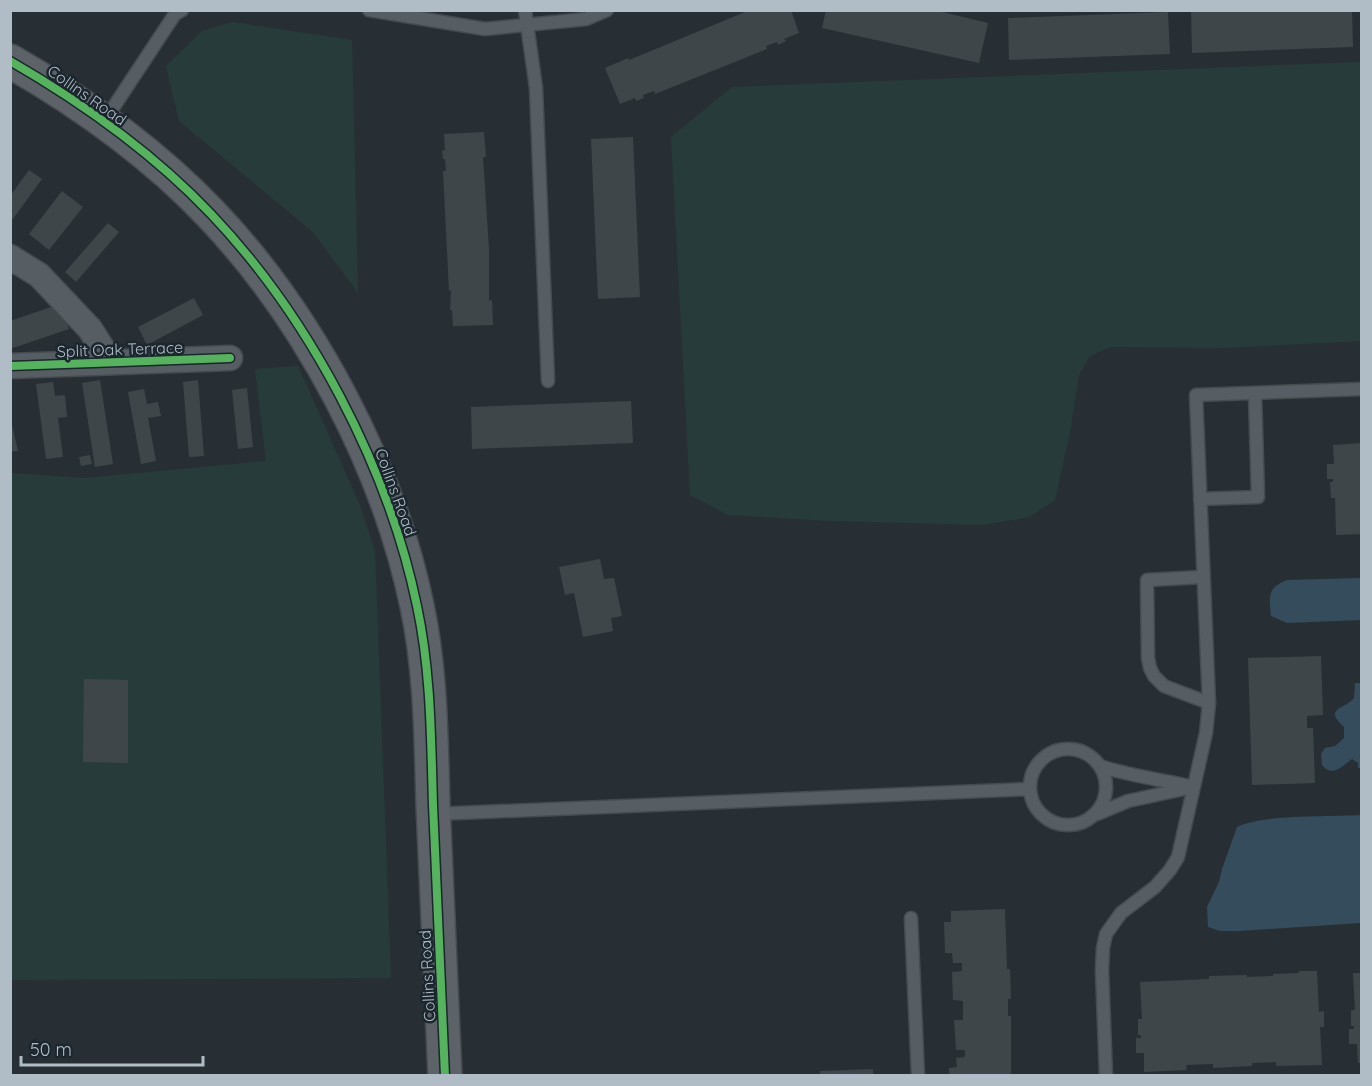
<svg xmlns="http://www.w3.org/2000/svg" width="1372" height="1086" font-family="Quicksand,sans-serif">
	<style>
		.green { fill: #273c3a }
		.water { fill: #354c5c }
		.building { fill: #3f464a }
		.lines { fill: none; stroke-linecap: round; stroke-linejoin: round }
		.lane-casing { stroke: #454b4f; stroke-width: 15 }
		.street-casing { stroke: #454b4f; stroke-width: 27 }
		.secondary-casing { stroke: #454b4f; stroke-width: 36 }
		.lane { stroke: #575e63; stroke-width: 12 }
		.street { stroke: #575e63; stroke-width: 24 }
		.secondary { stroke: #5c6267; stroke-width: 33 }
		.cycleway-casing { stroke: #1b262e; stroke-width: 11 }
		.cycleway { stroke: #56b35d; stroke-width: 8 }
		.labels { text-anchor: middle; stroke-width: 5; stroke-linejoin: round; paint-order: stroke }
		.street-label { font-size: 16px; fill: #b1bdc6; stroke: #1b262e }
	</style>
	<rect width="100%" height="100%" fill="#272f34"/>
	<g class="green">
		<polygon points="232,22 352,40 358,293 313,232 179,121 166,66 202,31"/>
		<polygon points="1361,62 1361,341 1223,348 1110,347 1090,356 1079,375 1070,432 1055,500 1029,517 984,525 831,521 728,515 690,495 671,137 732,87"/>
		<polygon points="298,366 359,503 375,551 391,978 11,980 10,473 84,478 266,461 255,369"/>
	</g>
	<g class="water">
		<path d="M 1361,578 L 1361,620 L 1287,623 L 1271,616 C 1269,596 1267,588 1287,580 Z"/>
		<path d="M 1355,683 L 1361,683 L 1361,768 L 1358,768 L 1358,763 L 1352,759 C 1342,766 1333,778 1322,765 L 1321,754 L 1325,748 L 1335,746 L 1344,738 L 1344,727 C 1323,708 1344,710 1354,698 Z"/>
		<path d="M 1361,815 L 1361,923 L 1239,931 L 1220,931 L 1208,927 L 1207,907 L 1219,882 L 1222,869 L 1237,827 C 1263,814 1330,817 1361,815 Z"/>
	</g>
	<g class="building">
		<polygon points="750,10 791,10 799,33 784,39 786,41 778,45 777,42 766,46 767,49 655,94 654,91 643,95 644,98 636,101 635,98 620,104 605,68 628,58 629,60"/>
		<polygon points="826,10 934,10 988,23 979,63 822,28"/>
		<polygon points="1352,10 1353,47 1192,53 1191,11"/>
		<polygon points="1168,12 1170,54 1009,60 1008,18"/>
		<polygon points="484,132 486,157 483,157 489,249 489,301 492,300 493,325 453,326 452,310 450,310 451,290 449,291 443,171 446,171 445,159 443,159 442,151 445,150 444,134"/>
		<polygon points="633,137 640,297 598,299 591,139"/>
		<polygon points="29,170 42,179 10,223 10,196"/>
		<polygon points="62,191 83,207 49,250 29,234"/>
		<polygon points="108,223 119,232 76,282 65,272"/>
		<polygon points="194,298 203,315 147,345 138,327"/>
		<polygon points="60,304 69,329 10,349 10,321"/>
		<polygon points="100,380 113,464 95,467 82,383"/>
		<polygon points="198,380 204,456 189,457 183,382"/>
		<polygon points="53,382 55,396 65,395 67,417 58,418 63,457 46,459 36,384"/>
		<polygon points="247,388 253,447 238,449 232,390"/>
		<polygon points="144,389 147,404 158,402 161,416 148,418 156,461 141,464 128,392"/>
		<polygon points="631,401 633,443 472,449 471,407"/>
		<polygon points="10,416 18,451 10,452"/>
		<polygon points="1362,443 1362,534 1336,535 1335,498 1331,498 1330,482 1333,482 1333,479 1327,479 1327,464 1334,464 1333,445"/>
		<polygon points="90,455 92,464 81,466 79,457"/>
		<polygon points="600,559 604,579 614,578 622,616 611,618 613,631 583,637 574,593 565,595 559,567"/>
		<polygon points="1321,656 1323,715 1307,716 1307,728 1313,728 1315,783 1252,785 1248,658"/>
		<polygon points="84,679 128,680 128,763 83,762"/>
		<polygon points="1005,909 1007,969 1010,969 1011,999 1008,999 1008,1016 1011,1016 1011,1076 949,1076 949,1068 957,1067 956,1058 965,1057 965,1050 956,1050 954,1020 963,1020 963,1001 953,1000 952,972 962,971 962,963 953,963 952,953 945,953 944,922 951,922 951,911"/>
		<polygon points="1299,971 1317,971 1319,1012 1324,1011 1324,1027 1320,1027 1322,1065 1276,1066 1276,1062 1252,1063 1252,1066 1213,1068 1213,1064 1186,1065 1187,1070 1144,1072 1144,1053 1136,1053 1136,1038 1141,1038 1141,1035 1138,1035 1138,1019 1142,1019 1140,982 1209,979 1209,976 1247,975 1247,977 1273,976 1273,974 1299,973"/>
		<polygon points="1353,973 1362,973 1362,1063 1358,1063 1357,1044 1349,1044 1349,1029 1354,1029 1354,1026 1351,1026 1351,1010 1355,1010"/>
		<polygon points="873,1069 873,1076 820,1076 820,1071"/>
	</g>
	<g class="lines">
		<defs>
			<g id="lane">
				<polyline points="369,10 485,29 586,19 607,10"/>
				<polyline points="525,10 536,88 548,381"/>
				<polyline points="105,120 175,14 182,10"/>
				<polyline points="1200,499 1258,497 1255,394"/>
				<polyline points="1203,577 1147,580 1148,658 1150,668 1154,676 1164,686 1209,703"/>
				<circle cx="1068" cy="787" r="38"/>
				<path d="M 1100,766 C 1129,776 1160,779 1189,786"/>
				<polyline points="435,814 1030,789"/>
				<polyline points="1097,814 1128,801 1193,787"/>
				<polyline points="911,918 918,1076"/>
				<polyline points="1106,1076 1102,970 1103,948 1106,934 1121,913 1155,887 1170,870 1178,857 1206,733 1209,703 1196,395 1362,389"/>
			</g>
			<g id="street">
				<polyline points="10,257 39,275 90,329 111,362"/>
				<polyline points="10,366 230,358"/>
			</g>
			<path id="secondary" d="M 10,61 C 83,103 153,153 211,214 C 309,317 388,466 417,606 C 431,671 431,738 433,805 C 437,895 441,985 445,1076"/>
		</defs>
		<use href="#lane" class="lane-casing"/>
		<use href="#street" class="street-casing"/>
		<use href="#secondary" class="secondary-casing"/>
		<use href="#lane" class="lane"/>
		<use href="#street" class="street"/>
		<use href="#secondary" class="secondary"/>
		<defs>
			<g id="cycleway">
				<path d="M 10,61 C 83,103 153,153 211,214 C 309,317 388,466 417,606 C 431,671 431,738 433,805 C 437,895 441,985 445,1076"/>
				<polyline points="10,366 230,358"/>
			</g>
		</defs>
		<use href="#cycleway" class="cycleway-casing"/>
		<use href="#cycleway" class="cycleway"/>
	</g>
	<g class="labels">
		<g class="street-label">
			<text transform="translate(87 95) rotate(35)" y="6">Collins Road</text>
			<text transform="translate(120 349) rotate(-2)" y="6">Split Oak Terrace</text>
			<text transform="translate(396 492) rotate(70)" y="6">Collins Road</text>
			<text transform="translate(427 976) rotate(-93)" y="6">Collins Road</text>
		</g>
	</g>
	<rect width="1372" height="1086" fill="none" stroke="#b1bdc6" stroke-width="24"/>
	<path d="M21 1056v9h182v-9" fill="none" stroke="#b1bdc6" stroke-width="3"/>
	<text x="30" y="1056" font-size="18" fill="#b1bdc6" stroke="#1b262e" stroke-width="4.5" paint-order="stroke">50 m</text>
</svg>
